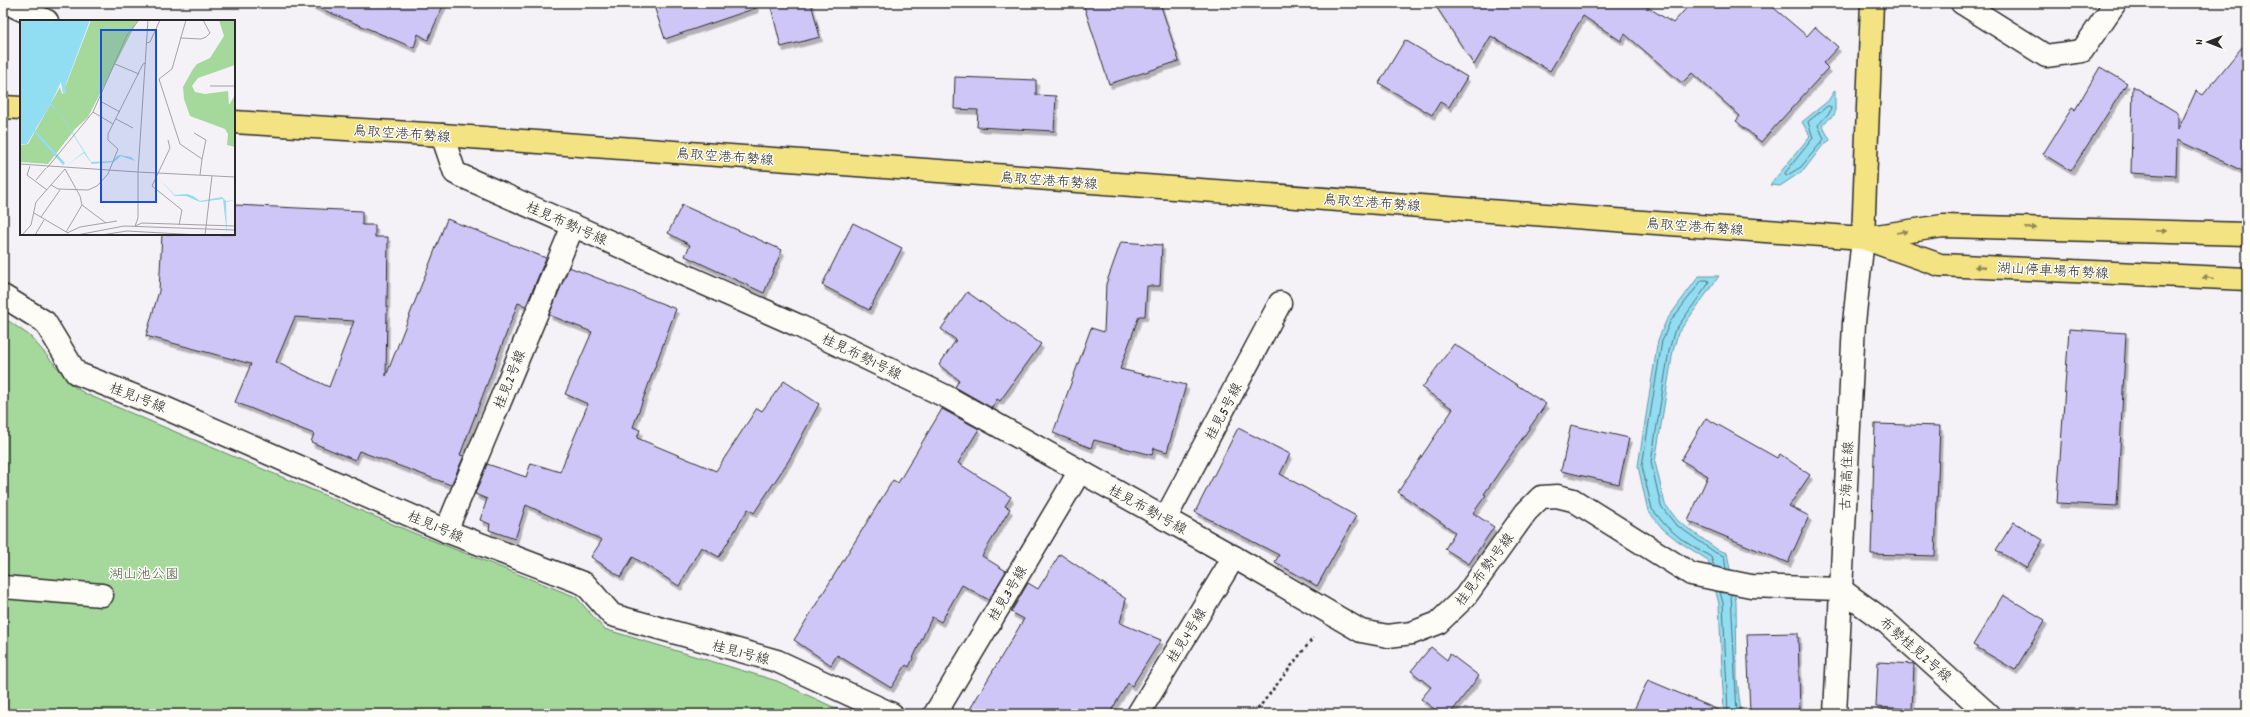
<svg xmlns="http://www.w3.org/2000/svg" width="2250" height="717" font-family="Dekko,'Klee One',sans-serif">
	<style>
		.green { fill: #a5d99b; stroke: #688263 }
		.water { fill: #91ddf1; stroke: #6896a2 }
		.lines { fill: none; stroke-linecap: round; stroke-linejoin: round }
		.shore { stroke: #54727a; stroke-width: 1 }
		.building { fill: #cfc6f8; stroke: #2b2b2b; fill-rule: evenodd; filter: url(#shadow) }
		.minor-casing { stroke: #2b2b2b; stroke-width: 25 }
		.major-casing { stroke: #2b2b2b; stroke-width: 25 }
		.path { stroke: #2b2b2b; stroke-width: 2.5; stroke-dasharray: 3 3; stroke-linecap: butt }
		.minor { stroke: #fdfcf7; stroke-width: 22 }
		.major { stroke: #f4e382; stroke-width: 22 }
		.oneway { fill: #908756 }
		.labels { text-anchor: middle; stroke-width: 3; stroke-linejoin: round; paint-order: stroke }
		.street-label { font-size: 14px; fill: #2b2b2b; stroke: #fdfcf7 }
		.park-label { font-size: 14px; fill: #505f4d; stroke: #fdfcf7 }
		.inset-road { fill: none; stroke: #a4a2a5; stroke-width: 1 }
		.view { fill: #1d4ed8; fill-opacity: 0.15; stroke: #1d4ed8; stroke-width: 2 }
		.inset-edge { fill: none; stroke: #2b2b2b; stroke-width: 2 }
	</style>
	<defs>
		<filter id="shadow"><feDropShadow dx="2.5" dy="4.5" stdDeviation="0" flood-color="#0004"/></filter>
	</defs>
	<rect width="100%" height="100%" fill="#f4f1f7"/>
	<filter id="ink" filterUnits="userSpaceOnUse"><feTurbulence type="fractalNoise" baseFrequency=".025" numOctaves="2"/><feDisplacementMap in="SourceGraphic" scale="8" xChannelSelector="R" yChannelSelector="G"/><feConvolveMatrix kernelMatrix="1 2 1 2 8 2 1 2 1" color-interpolation-filters="sRGB"/></filter>
	<g filter="url(#ink)">
		<polygon class="green" points="3,317 30,336 73,386 86,394 416,534 576,597 604,629 777,681 848,714 3,714"/>
		<g class="water">
			<polygon points="1835,90 1835,114 1822,125 1830,140 1823,145 1804,170 1780,186 1770,185 1810,136 1802,122 1828,101"/>
			<polygon points="1699,276 1719,276 1678,333 1673,351 1655,462 1665,504 1678,521 1718,550 1727,553 1736,602 1737,679 1741,714 1724,714 1719,604 1708,560 1678,541 1663,529 1648,511 1638,466 1658,340 1666,321"/>
		</g>
		<g class="lines">
			<g class="shore">
				<polygon points="1828,106 1831,107 1830,112 1818,125 1824,139 1801,167 1786,176 1785,173 1813,138 1808,122"/>
				<polyline points="1714,566 1711,557 1680,538 1666,526 1652,509 1642,466 1662,341 1670,322 1702,280 1708,280 1709,283 1674,332 1669,351 1651,462 1661,506 1675,524 1716,553 1724,556 1726,569"/>
				<polyline points="1720,592 1723,603 1728,713"/>
				<polyline points="1731,594 1737,714"/>
			</g>
		</g>
		<g class="building">
			<polygon points="307,3 444,3 428,40 418,34 414,48"/>
			<polygon points="653,3 755,3 756,8 665,39"/>
			<polygon points="770,3 811,3 820,37 781,47"/>
			<polygon points="1083,3 1160,3 1179,61 1109,84"/>
			<polygon points="1434,3 1645,3 1644,5 1673,23 1691,3 1768,3 1807,36 1815,27 1838,47 1823,63 1828,68 1761,142 1736,121 1740,116 1692,73 1682,83 1625,34 1621,41 1583,16 1550,71 1491,36 1474,65"/>
			<polygon points="1405,40 1467,77 1449,107 1440,102 1432,115 1379,83"/>
			<polygon points="2247,41 2247,173 2177,140 2176,176 2131,173 2133,86 2178,113 2178,130 2196,91 2203,95"/>
			<polygon points="2100,67 2127,83 2071,171 2043,154 2072,108 2075,110"/>
			<polygon points="955,77 1036,80 1036,95 1056,96 1054,131 977,127 978,110 954,109"/>
			<path d="M 234,205 L 362,211 L 362,225 L 375,225 L 375,237 L 388,237 L 386,376 L 447,219 L 546,258 L 526,306 L 518,303 L 460,455 L 464,456 L 451,485 L 359,451 L 355,460 L 311,442 L 314,434 L 235,402 L 251,364 L 146,336 L 159,291 L 162,234 L 234,234 ZM 295,317 L 354,321 L 329,387 L 276,362 Z"/>
			<polygon points="682,205 782,250 764,293 685,256 690,245 668,233"/>
			<polygon points="853,223 902,248 869,310 822,285"/>
			<polygon points="1121,242 1162,245 1160,286 1147,286 1145,316 1139,316 1120,369 1186,385 1167,452 1154,448 1152,455 1094,440 1091,448 1053,433 1091,328 1104,332 1106,284"/>
			<polygon points="569,267 676,309 633,427 640,430 637,438 716,471 757,408 762,411 784,381 819,404 789,460 754,513 748,509 719,557 701,547 679,586 633,557 621,577 591,557 602,540 526,505 515,539 489,530 490,524 480,520 487,499 475,494 487,464 526,477 531,463 560,472 588,404 565,394 592,332 549,315"/>
			<polygon points="967,292 1041,344 1000,401 997,399 992,408 955,387 959,380 939,365 956,340 941,329"/>
			<polygon points="2069,329 2126,333 2117,506 2057,503"/>
			<polygon points="1454,344 1546,404 1484,494 1486,495 1473,513 1494,527 1469,564 1445,549 1455,532 1398,492 1453,409 1422,388"/>
			<polygon points="942,409 979,429 958,463 1011,497 1005,506 1010,509 982,556 1006,571 989,600 962,585 941,622 932,617 909,667 906,665 891,688 837,655 831,665 794,640 893,480 898,483"/>
			<polygon points="1706,418 1777,458 1780,454 1810,475 1789,506 1809,516 1788,563 1688,521 1708,476 1681,460"/>
			<polygon points="1875,424 1940,426 1935,556 1871,554"/>
			<polygon points="1571,425 1629,438 1619,484 1561,471"/>
			<polygon points="1238,428 1290,454 1280,474 1356,516 1317,586 1275,562 1279,555 1195,512"/>
			<polygon points="2014,522 2043,540 2026,568 1996,550"/>
			<polygon points="1060,554 1126,599 1120,623 1161,640 1132,686 1128,683 1109,714 967,714 1024,619 1011,612 1028,583 1038,589"/>
			<polygon points="2003,595 2045,620 2015,670 1973,645"/>
			<polygon points="1798,633 1800,714 1750,714 1747,634"/>
			<polygon points="1431,647 1447,660 1450,654 1479,676 1450,714 1441,714 1421,699 1431,687 1411,671"/>
			<polygon points="1878,662 1914,664 1912,709 1876,707"/>
			<polygon points="1648,680 1728,714 1632,714"/>
		</g>
		<g class="lines">
			<defs>
				<g id="minor">
					<polyline points="7,3 47,21"/>
					<polyline points="1962,3 2046,56 2082,51 2115,3"/>
					<polyline points="442,135 455,173 797,325 947,397 1234,557 1361,631 1388,636 1412,633 1438,623 1465,597 1526,512 1541,497 1557,496 1573,500 1691,574 1751,586 1840,589 1887,623 1988,714"/>
					<polyline points="3,296 45,322 76,373 165,408 446,531 585,584 612,615 777,661 892,714"/>
					<polyline points="1165,519 1280,303"/>
					<polyline points="446,531 573,226"/>
					<polyline points="3,587 102,595"/>
					<polyline points="935,714 1080,471"/>
					<polyline points="1138,714 1234,557"/>
					<polyline points="1835,714 1854,323 1863,238"/>
				</g>
				<g id="major">
					<polyline points="3,107 21,108"/>
					<polyline points="234,122 442,135 1863,238 1943,226 2247,234"/>
					<polyline points="1863,238 1872,3"/>
					<polyline points="1866,239 1940,265 2247,279"/>
				</g>
			</defs>
			<use href="#minor" class="minor-casing"/>
			<use href="#major" class="major-casing"/>
			<polyline class="path" points="1254,714 1313,638"/>
			<use href="#minor" class="minor"/>
			<use href="#major" class="major"/>
		</g>
		<defs><path id="oneway-solid" d="M-6-.8H1V-3.2L6.5 0L1 3.2V.8H-6Z"/></defs>
		<g class="oneway">
			<use href="#oneway-solid" transform="translate(2031 228) rotate(1)"/>
			<use href="#oneway-solid" transform="translate(2161 231) rotate(1)"/>
			<use href="#oneway-solid" transform="translate(1902 232) rotate(-9)"/>
			<use href="#oneway-solid" transform="translate(1980 267) rotate(-177)"/>
			<use href="#oneway-solid" transform="translate(2208 278) rotate(-177)"/>
		</g>
	</g>
	<g class="labels">
		<g class="street-label">
			<text transform="translate(402 133) rotate(4)" y="5">鳥取空港布勢線</text>
			<text transform="translate(725 156) rotate(4)" y="5">鳥取空港布勢線</text>
			<text transform="translate(1049 180) rotate(4)" y="5">鳥取空港布勢線</text>
			<text transform="translate(1372 202) rotate(4)" y="5">鳥取空港布勢線</text>
			<text transform="translate(567 223) rotate(24)" y="5">桂見布勢1号線</text>
			<text transform="translate(1695 226) rotate(4)" y="5">鳥取空港布勢線</text>
			<text transform="translate(2053 270) rotate(3)" y="5">湖山停車場布勢線</text>
			<text transform="translate(862 356) rotate(26)" y="5">桂見布勢1号線</text>
			<text transform="translate(509 379) rotate(-68)" y="5">桂見2号線</text>
			<text transform="translate(138 397) rotate(21)" y="5">桂見1号線</text>
			<text transform="translate(1223 411) rotate(-62)" y="5">桂見5号線</text>
			<text transform="translate(1846 476) rotate(-87)" y="5">古海高住線</text>
			<text transform="translate(1148 509) rotate(29)" y="5">桂見布勢1号線</text>
			<text transform="translate(436 526) rotate(23)" y="5">桂見1号線</text>
			<text transform="translate(1484 569) rotate(-53)" y="5">桂見布勢1号線</text>
			<text transform="translate(1007 593) rotate(-59)" y="5">桂見3号線</text>
			<text transform="translate(1186 635) rotate(-58)" y="5">桂見4号線</text>
			<text transform="translate(1916 649) rotate(41)" y="5">布勢桂見2号線</text>
			<text transform="translate(741 652) rotate(15)" y="5">桂見1号線</text>
		</g>
		<g class="park-label">
			<text x="144" y="578">湖山池公園</text>
		</g>
	</g>
	<g transform="translate(20 20)">
		<rect width="215" height="215" fill="#f4f1f7"/>
		<path d="M 71,0 L 118,0 L 68,97 L 55,109 L 28,144 L 0,142 L 0,125 L 8,124 L 40,67 L 42,74 L 46,73 L 46,65 ZM 199,0 L 215,0 L 215,45 L 178,58 L 172,66 L 175,72 L 185,74 L 208,71 L 209,85 L 215,75 L 215,127 L 207,125 L 208,114 L 205,109 L 170,96 L 164,79 L 163,67 L 173,49 L 177,44 L 190,38 L 204,16 Z" fill="#a5d99b"/>
		<path d="M 0,0 L 70,0 L 46,64 L 46,73 L 43,74 L 41,62 L 31,83 L 43,97 L 71,142 L 93,141 L 97,136 L 100,135 L 111,137 L 115,141 L 101,136 L 94,142 L 72,144 L 64,133 L 48,144 L 64,132 L 39,92 L 30,85 L 15,110 L 45,143 L 43,145 L 14,112 L 7,124 L 0,124 ZM 139,159 L 155,175 L 167,174 L 173,176 L 180,181 L 202,177 L 206,181 L 215,180 L 206,182 L 207,215 L 203,179 L 180,182 L 166,176 L 155,176 Z" fill="#91ddf1"/>
		<path class="inset-road" d="M 166,0 L 152,49 L 139,59 L 160,124 L 182,139 L 180,155M 160,18 L 181,19 L 186,17 L 190,13 L 183,0M 127,23 L 130,22 L 140,0M 95,44 L 119,54M 190,66 L 215,66M 80,81 L 100,92M 73,92 L 93,104M 96,99 L 113,108M 174,113 L 186,120 L 182,139M 148,120 L 150,128 L 132,166 L 162,190 L 159,205M 0,144 L 118,152M 10,146 L 7,155 L 27,170M 27,148 L 73,92 L 107,15 L 119,0M 118,152 L 215,157M 16,160 L 26,148M 31,165 L 38,169 L 68,170 L 77,166 L 88,154 L 98,129 L 88,120 L 88,114 L 123,44 L 126,43M 14,193 L 48,213M 21,197 L 40,170M 115,206 L 118,198 L 118,152 L 128,0M 115,206 L 122,203 L 215,206M 46,212 L 62,185M 47,213 L 60,207 L 97,201M 2,215 L 11,205 L 16,182 L 45,149 L 60,176 L 62,185 L 86,203M 15,215 L 24,200M 57,215 L 104,206 L 215,210M 81,215 L 107,211 L 179,215M 185,215 L 192,156"/>
		<path class="view" d="M 81,10 L 136,10 L 136,182 L 81,182 Z"/>
		<rect width="215" height="215" class="inset-edge"/>
	</g>
	<rect width="2250" height="717" fill="none" stroke="#fdfcf7" stroke-width="16"/>
	<rect x="8" y="8" width="2234" height="701" fill="none" stroke="#2b2b2b" stroke-width="1.5" filter="url(#ink)"/>
	<g transform="translate(2208 42) rotate(270)" stroke="#fdfcf7" stroke-width="3" paint-order="stroke">
	<path d="M0-3L7 15L0 10L-7 15Z" fill="#2b2b2b"/>
	<text y="-6" font-size="11" font-weight="bold" text-anchor="middle" fill="#2b2b2b">N</text>
	</g>
</svg>
